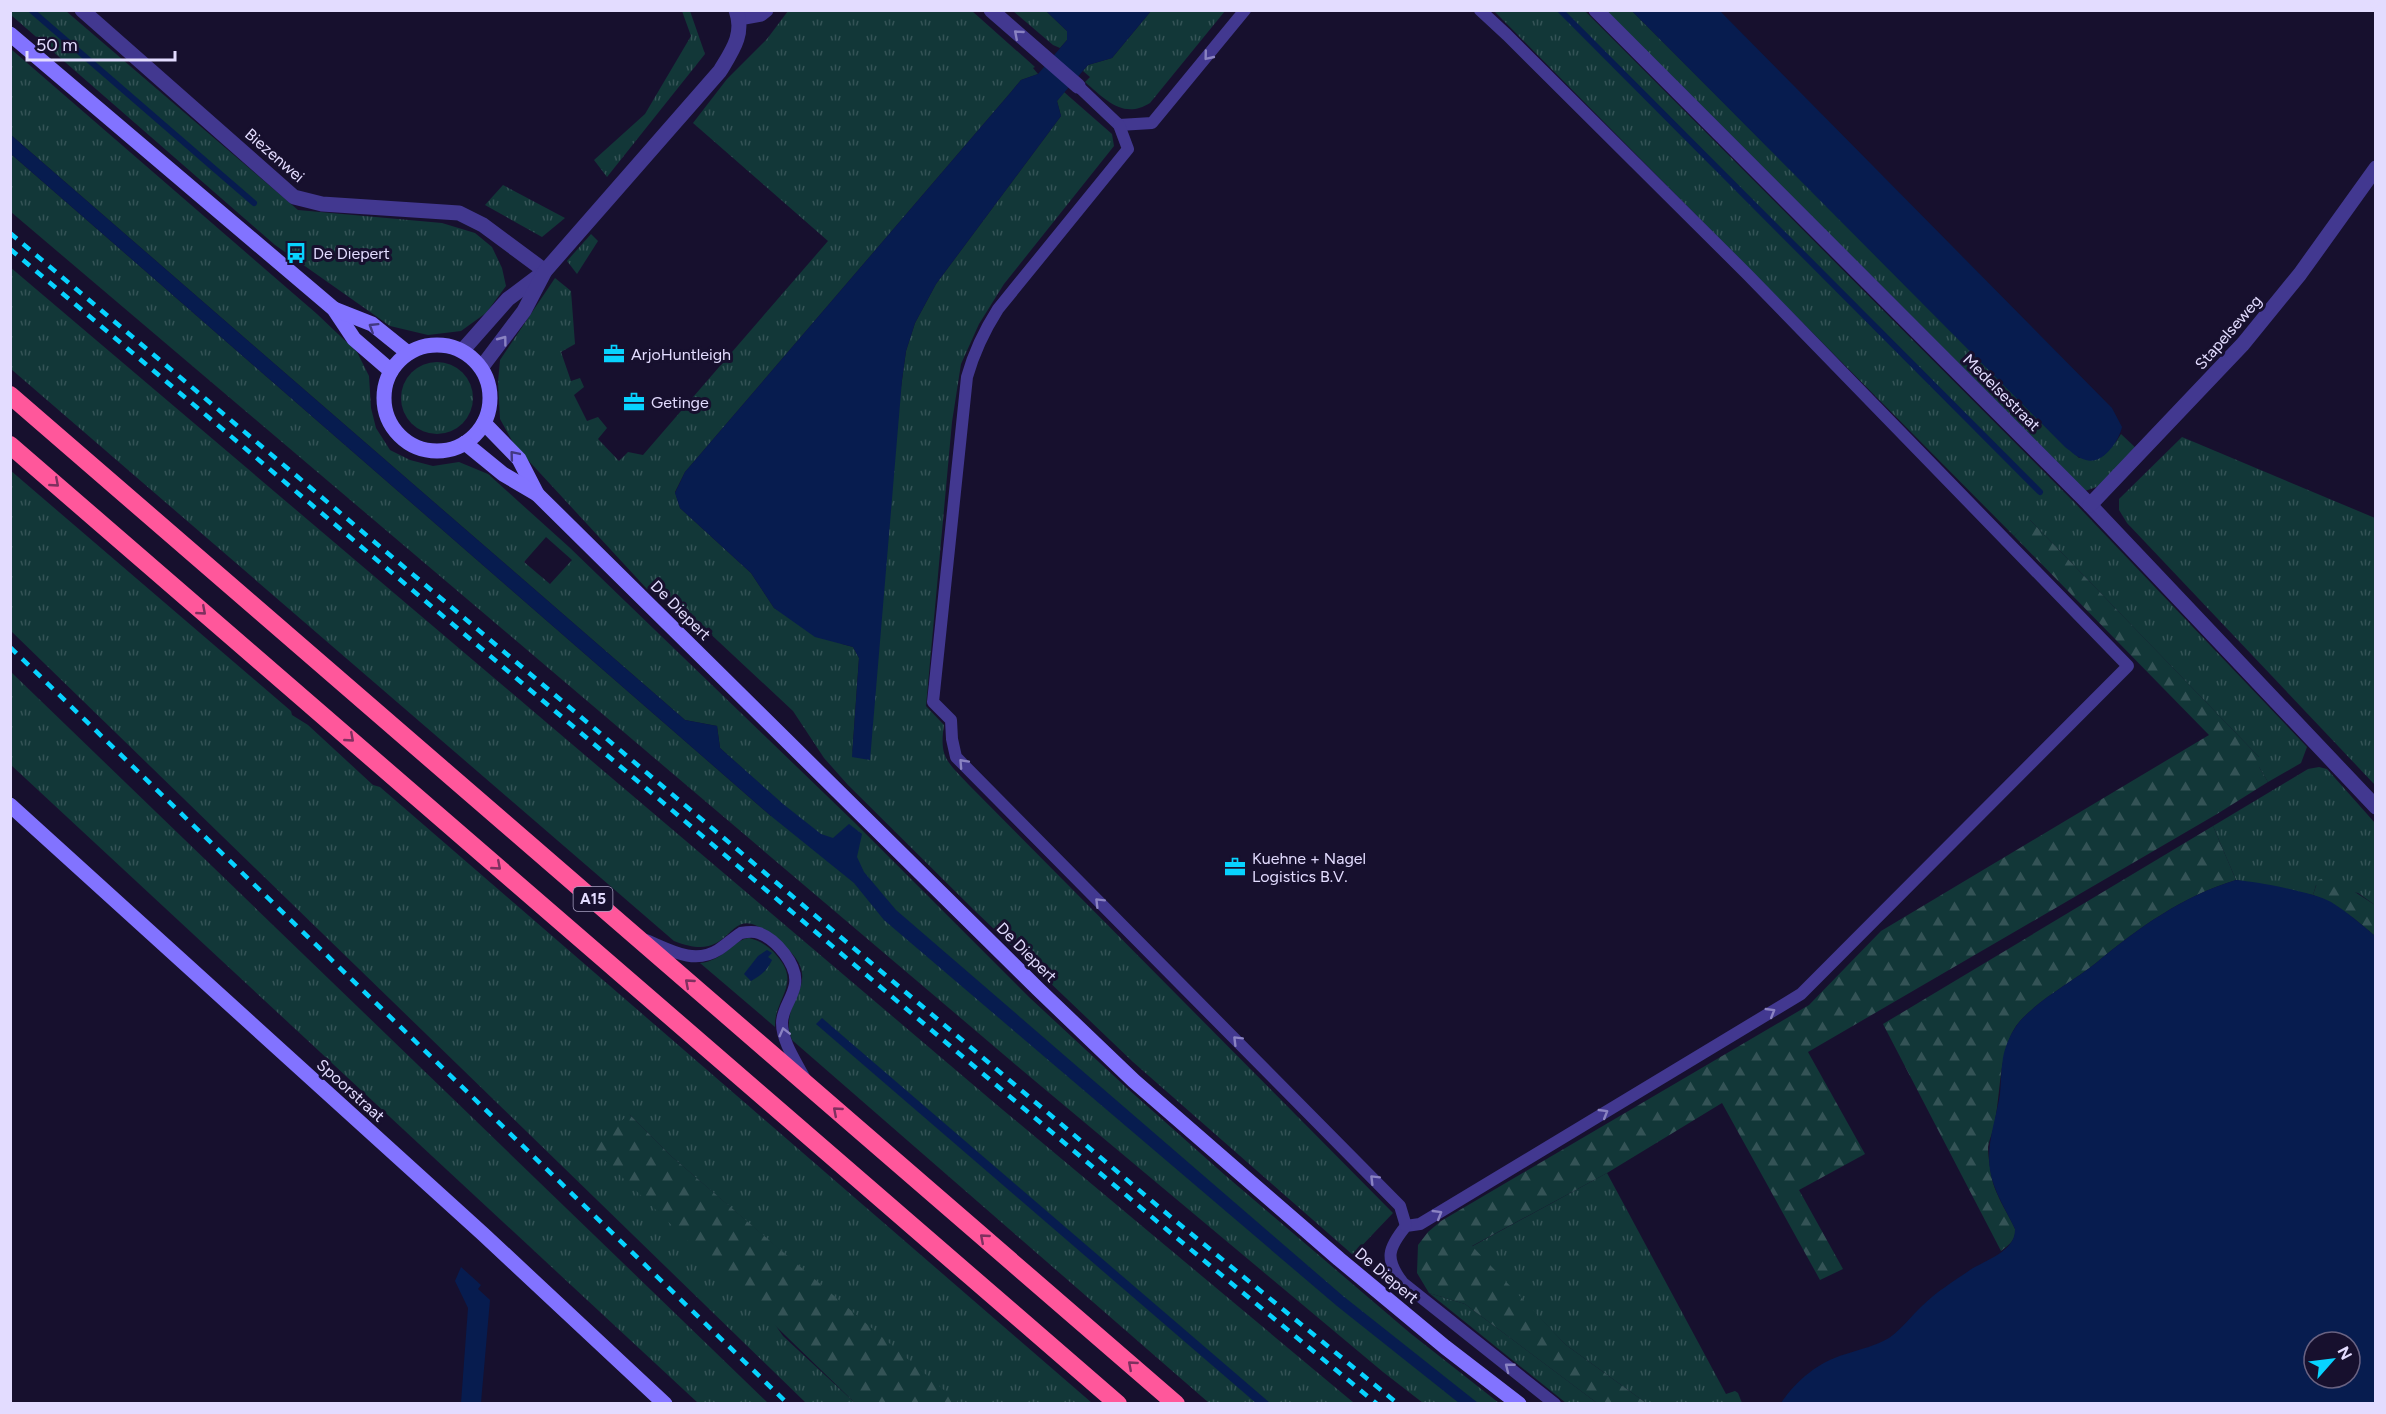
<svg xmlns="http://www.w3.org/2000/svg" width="2386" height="1414" font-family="Figtree,sans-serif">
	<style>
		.grass { fill: url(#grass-tufts); fill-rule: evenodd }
		.forest { fill: url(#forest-firs) }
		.water { fill: #071c4f; fill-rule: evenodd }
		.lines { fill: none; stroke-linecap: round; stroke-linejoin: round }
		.stream { stroke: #071c4f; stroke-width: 6 }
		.lane { stroke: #423890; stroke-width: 12 }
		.street { stroke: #423890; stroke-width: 15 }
		.secondary { stroke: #8273ff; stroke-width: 15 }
		.highway { stroke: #ff579b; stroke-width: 18 }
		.rail { stroke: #08d3ff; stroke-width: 4.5; stroke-dasharray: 9 8; stroke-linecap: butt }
		.oneway { stroke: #8a82c2 }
		.oneway2 { stroke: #423882 }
		.oneway3 { stroke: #7f305f }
		.labels { text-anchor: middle; stroke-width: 6; stroke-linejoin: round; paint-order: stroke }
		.shield { fill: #17102e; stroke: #a69fc0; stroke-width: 1.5 }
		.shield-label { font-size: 15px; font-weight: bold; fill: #e3dcff }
		.street-label { font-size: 16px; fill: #e3dcff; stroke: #17102e }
		.poi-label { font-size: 16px; fill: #e3dcff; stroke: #17102e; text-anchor: start }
	</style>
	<defs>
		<pattern id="grass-tufts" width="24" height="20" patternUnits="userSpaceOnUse" patternTransform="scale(1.5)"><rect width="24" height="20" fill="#123738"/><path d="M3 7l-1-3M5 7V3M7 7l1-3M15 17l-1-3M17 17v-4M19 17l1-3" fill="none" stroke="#345356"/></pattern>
		<pattern id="forest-firs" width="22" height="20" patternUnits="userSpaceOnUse" patternTransform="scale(1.5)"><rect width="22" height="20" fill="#123738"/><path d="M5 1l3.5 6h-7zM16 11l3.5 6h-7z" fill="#345356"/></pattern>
	</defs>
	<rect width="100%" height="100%" fill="#17102e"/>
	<g class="grass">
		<polygon points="11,11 66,11 298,210 442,223 475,233 492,247 502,268 506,286 486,313 461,331 428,335 390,326 275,245 11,15"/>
		<polygon points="682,11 690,11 705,54 607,177 594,160 645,114 691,36"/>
		<path d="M 788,11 L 972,11 L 1035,67 L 1033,68 L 1038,74 L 1021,80 L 1011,92 L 685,472 L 675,492 L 680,508 L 751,573 L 774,608 L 842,644 L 853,647 L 859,658 L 852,757 L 902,380 L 906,351 L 915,323 L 936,284 L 1061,116 L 1057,101 L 1064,92 L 1112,134 L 1114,146 L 1004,284 L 979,324 L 961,364 L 952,422 L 926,706 L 944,725 C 939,758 947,761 968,784 L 1393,1213 L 1353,1255 L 1133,1062 L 974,910 L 848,785 L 824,758 L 793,711 L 673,599 L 647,589 L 515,446 L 500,419 L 498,382 L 500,360 L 555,278 L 571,291 L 575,344 L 561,352 L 571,381 L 580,378 L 584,387 L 574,395 L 587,421 L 598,417 L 607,428 L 598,439 L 619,461 L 628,452 L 643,455 L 828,241 L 693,123 L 727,79 L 767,39 Z"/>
		<polygon points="1013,11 1046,11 1067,31 1067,40 1060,48 1053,45"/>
		<path d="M 1151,11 L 1225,11 L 1150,103 C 1123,120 1105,99 1085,82 L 1090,77 L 1083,71 L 1088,65 L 1112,58 Z"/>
		<polygon points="1494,11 1585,11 2074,502 2307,747 2301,763 2268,782 2259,767 2259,757 2030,520 2014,536"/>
		<polygon points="1606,11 1632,11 2079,458 2116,442 2121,434 2138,450 2102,485 2085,491"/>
		<path d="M 11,49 L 317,314 L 357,352 L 369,376 L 371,408 L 376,428 L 390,450 L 410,460 L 433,466 L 459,462 L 488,474 L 569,547 L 854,822 L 1030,998 L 1128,1089 L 1226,1176 L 1410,1333 L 1499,1403 L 1423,1403 L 1383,1372 L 1029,1076 L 11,212 L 11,154 L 771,816 L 782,804 L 720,748 L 717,726 L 685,720 L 11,135 ZM 546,537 L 572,560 L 550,584 L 524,562 Z"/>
		<polygon points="503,185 565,218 542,237 485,205"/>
		<polygon points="591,234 598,241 577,274 567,261"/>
		<path d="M 10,267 L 997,1105 L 1354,1403 L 1209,1403 L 792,1040 C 776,1000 829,983 783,945 C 774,938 763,927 752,924 C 726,917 728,963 674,941 L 11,369 Z"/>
		<circle cx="437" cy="398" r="36"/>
		<polygon points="2182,437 2375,518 2375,785 2127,523 2119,510 2119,499"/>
		<polygon points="10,470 291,711 292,715 308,725 373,785 380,787 1092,1403 957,1403 671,1156 629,1114 783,1336 855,1403 806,1403 11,631"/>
		<polygon points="10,671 768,1403 698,1403 11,765"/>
		<polygon points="2319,767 2327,769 2375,823 2375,905 2358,893 2316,885 2313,895 2236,880 2213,826 2308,769"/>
		<path d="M 749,938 C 761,941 770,947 777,956 C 802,984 774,998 775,1027 L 700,963 C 724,961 732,940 749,938 Z"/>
		<polygon points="1607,1173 1726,1394 1735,1391 1738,1393 1742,1403 1646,1403 1566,1345 1471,1247"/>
		<polygon points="1429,1293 1465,1304 1597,1403 1566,1403"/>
	</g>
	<g class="forest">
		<polygon points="2029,519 2259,757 2259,767 2268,782 2217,814 1808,1052 1865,1154 1799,1190 1843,1269 1820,1280 1722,1103 1607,1173 1472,1246 1566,1345 1646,1403 1597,1403 1465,1304 1429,1293 1417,1273 1418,1245 1428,1232 1441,1221 1809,1005 1881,931 2209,735 2014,536"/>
		<path d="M 2213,826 L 2236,880 C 2183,896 2138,928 2096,963 C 2071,983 2042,997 2020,1021 C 1999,1044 2001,1091 1995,1121 C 1994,1130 1989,1139 1988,1147 C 1988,1158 1991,1174 1993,1183 C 1998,1199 2008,1214 2015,1229 C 2016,1240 2010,1244 2001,1251 L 1883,1024 Z"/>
		<path d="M 2330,876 L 2375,905 L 2375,936 C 2356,920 2338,904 2313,895 L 2318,880 Z"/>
		<polygon points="629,1114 671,1156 959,1403 855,1403 592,1148"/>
	</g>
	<g class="water">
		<polygon points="1046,11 1151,11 1112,58 1088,65 1057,101 1061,116 936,284 915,323 906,351 902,380 870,760 852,757 859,658 853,647 815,637 774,608 751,573 680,508 675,493 685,472 1011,92 1021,80 1038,74 1067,40 1067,31"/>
		<path d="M 1632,11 L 1720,11 L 2112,408 L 2122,427 C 2119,441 2103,465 2086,460 C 2077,458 2072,452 2065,447 Z"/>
		<polygon points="11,135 685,720 717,726 720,748 783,804 821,834 833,838 849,824 862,834 857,857 864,872 896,910 1343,1296 1478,1403 1459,1403 1337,1306 884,920 854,883 771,816 11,154"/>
		<path d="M 2236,880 C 2258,882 2313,892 2331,902 C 2347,912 2361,924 2375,936 L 2375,1403 L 1781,1403 C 1797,1380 1818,1362 1846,1354 C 1861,1349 1875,1346 1889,1338 C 1902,1329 1911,1316 1922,1306 C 1936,1292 1954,1281 1970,1270 C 1986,1260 2016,1251 2015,1229 C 2006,1210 1993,1190 1990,1170 C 1986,1144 1996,1120 2000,1094 C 2001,1082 2001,1070 2003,1058 C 2005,1046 2012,1030 2020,1021 C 2042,997 2071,983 2096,963 C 2138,928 2183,896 2236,880 ZM 2314,1342 L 2350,1342 L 2350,1378 L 2314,1378 Z"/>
		<path d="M 767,950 L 772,953 L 768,957 L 772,960 C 767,971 761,975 751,981 L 744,974 L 758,956 Z"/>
		<polygon points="822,1018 1270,1403 1256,1403 816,1024"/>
		<polygon points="461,1267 481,1285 478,1289 490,1300 481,1403 461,1403 468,1308 455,1281"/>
	</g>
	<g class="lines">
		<g class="stream">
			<polyline points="31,10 254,203"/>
			<polyline points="1560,10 2040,492"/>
		</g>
		<g class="lane">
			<path d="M 1480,10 L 1507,35 L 1746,273 L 2128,666 L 1801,994 L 1420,1224 L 1406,1226 C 1388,1248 1384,1259 1403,1283 L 1555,1404"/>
			<polyline points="1078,86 1119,125 1152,123 1245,10"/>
			<path d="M 1119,125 L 1128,149 L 998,309 C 984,331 974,352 967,377 L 933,702 L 951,720 L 952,739 L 956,757 L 1400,1206 L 1406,1226"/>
			<path d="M 646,940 C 670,950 694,965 718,950 C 726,945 733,938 741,933 C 746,932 753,931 759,933 C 776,939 798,965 795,984 C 793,998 782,1009 782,1023 C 782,1042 797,1063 805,1079"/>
		</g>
		<g class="street">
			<polyline points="82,10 294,197 322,204 459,213 483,225 545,271"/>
			<polyline points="991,10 1078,86"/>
			<polyline points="1596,10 2090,505 2376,807"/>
			<polyline points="739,18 761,14 766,10"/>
			<polyline points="462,351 508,299 540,275"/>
			<path d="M 481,368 L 524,311 L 545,271 L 720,71 C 732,51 745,34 736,10"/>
			<polyline points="2090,505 2243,344 2300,274 2376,168"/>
		</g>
		<g class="secondary">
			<polyline points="10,34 334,309 354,339 391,371"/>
			<polyline points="334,309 372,324 408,353"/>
			<circle cx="437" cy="398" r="53"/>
			<polyline points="484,423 519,459 537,494"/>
			<polyline points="465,443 503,474 537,494 1038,989 1134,1081 1339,1259 1445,1347 1519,1404"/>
			<polyline points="10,805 483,1234 665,1404"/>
		</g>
		<g class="highway">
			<polyline points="10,395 1176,1404"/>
			<polyline points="10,445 1118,1404"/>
		</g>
		<g class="rail">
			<polyline points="10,233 1172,1218 1398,1404"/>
			<polyline points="10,249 1166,1229 1377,1404"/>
			<polyline points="10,647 788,1404"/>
		</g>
	</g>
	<defs><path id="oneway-chevron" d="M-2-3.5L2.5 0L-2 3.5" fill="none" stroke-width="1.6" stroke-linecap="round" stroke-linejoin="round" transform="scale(1.5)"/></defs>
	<g class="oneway">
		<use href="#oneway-chevron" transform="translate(1018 34) rotate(-139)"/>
		<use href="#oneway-chevron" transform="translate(1208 56) rotate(129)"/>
		<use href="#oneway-chevron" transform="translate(503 340) rotate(-53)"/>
		<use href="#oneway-chevron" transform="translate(963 763) rotate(-133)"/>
		<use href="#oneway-chevron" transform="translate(1099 902) rotate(-135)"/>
		<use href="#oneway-chevron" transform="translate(1771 1012) rotate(-31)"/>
		<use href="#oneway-chevron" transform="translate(784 1032) rotate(-104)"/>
		<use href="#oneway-chevron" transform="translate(1237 1040) rotate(-135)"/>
		<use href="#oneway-chevron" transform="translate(1604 1113) rotate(-31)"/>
		<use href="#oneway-chevron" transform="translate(1374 1179) rotate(-135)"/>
		<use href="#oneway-chevron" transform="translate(1438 1214) rotate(-31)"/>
		<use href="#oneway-chevron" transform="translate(1509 1367) rotate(-142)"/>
	</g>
	<g class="oneway2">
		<use href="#oneway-chevron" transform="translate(373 327) rotate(-148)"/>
		<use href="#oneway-chevron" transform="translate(514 455) rotate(-130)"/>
	</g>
	<g class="oneway3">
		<use href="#oneway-chevron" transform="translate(55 483) rotate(41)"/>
		<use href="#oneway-chevron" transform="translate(202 611) rotate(41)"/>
		<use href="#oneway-chevron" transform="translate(350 738) rotate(41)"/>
		<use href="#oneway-chevron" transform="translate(497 866) rotate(41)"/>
		<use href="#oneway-chevron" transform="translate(689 983) rotate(-139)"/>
		<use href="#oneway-chevron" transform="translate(837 1111) rotate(-139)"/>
		<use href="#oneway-chevron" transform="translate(984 1238) rotate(-139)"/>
		<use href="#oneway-chevron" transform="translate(1132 1365) rotate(-139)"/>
	</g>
	<defs>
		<symbol id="bus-bare" viewBox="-9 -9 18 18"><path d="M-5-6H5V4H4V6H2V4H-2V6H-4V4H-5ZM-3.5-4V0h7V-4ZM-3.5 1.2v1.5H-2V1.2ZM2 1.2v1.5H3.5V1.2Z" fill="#08d3ff" stroke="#17102e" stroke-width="2.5" paint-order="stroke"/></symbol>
		<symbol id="office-bare" viewBox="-9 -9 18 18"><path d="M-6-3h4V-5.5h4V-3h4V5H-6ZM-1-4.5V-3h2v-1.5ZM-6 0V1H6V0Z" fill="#08d3ff" stroke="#17102e" stroke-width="2.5" paint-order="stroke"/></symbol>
	</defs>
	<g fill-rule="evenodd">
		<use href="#bus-bare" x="281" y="238" width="30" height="30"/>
		<use href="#office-bare" x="599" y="339" width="30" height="30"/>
		<use href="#office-bare" x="619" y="387" width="30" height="30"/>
		<use href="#office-bare" x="1220" y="852" width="30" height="30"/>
	</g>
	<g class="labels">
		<rect class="shield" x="573.5" y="887" width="39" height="24" rx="4.5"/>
		<g class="shield-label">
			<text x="593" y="904">A15</text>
		</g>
		<g class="street-label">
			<text transform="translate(275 155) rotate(41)" y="6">Biezenwei</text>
			<text transform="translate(2228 332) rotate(-49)" y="6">Stapelseweg</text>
			<text transform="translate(2002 392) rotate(45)" y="6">Medelsestraat</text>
			<text transform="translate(681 610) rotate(45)" y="6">De Diepert</text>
			<text transform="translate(1027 952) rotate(45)" y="6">De Diepert</text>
			<text transform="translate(351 1090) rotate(42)" y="6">Spoorstraat</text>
			<text transform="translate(1387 1275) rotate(40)" y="6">De Diepert</text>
		</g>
		<g class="poi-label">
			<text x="313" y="259">De Diepert</text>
			<text x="631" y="360">ArjoHuntleigh</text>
			<text x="651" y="408">Getinge</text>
			<text x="1252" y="864">Kuehne + Nagel<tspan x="1252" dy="18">Logistics B.V.</tspan></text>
		</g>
	</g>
	<rect width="2386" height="1414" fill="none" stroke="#e3dcff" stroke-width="24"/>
	<g transform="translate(2332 1360) rotate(62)"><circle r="28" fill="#17102e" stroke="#696282" stroke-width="1.5"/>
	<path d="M0-4.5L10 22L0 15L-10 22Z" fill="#08d3ff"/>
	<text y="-9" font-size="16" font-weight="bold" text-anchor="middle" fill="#e3dcff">N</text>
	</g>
	<path d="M27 51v9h148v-9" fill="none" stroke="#e3dcff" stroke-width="3"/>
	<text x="36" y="51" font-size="18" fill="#e3dcff" stroke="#17102e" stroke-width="4.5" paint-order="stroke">50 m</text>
</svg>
